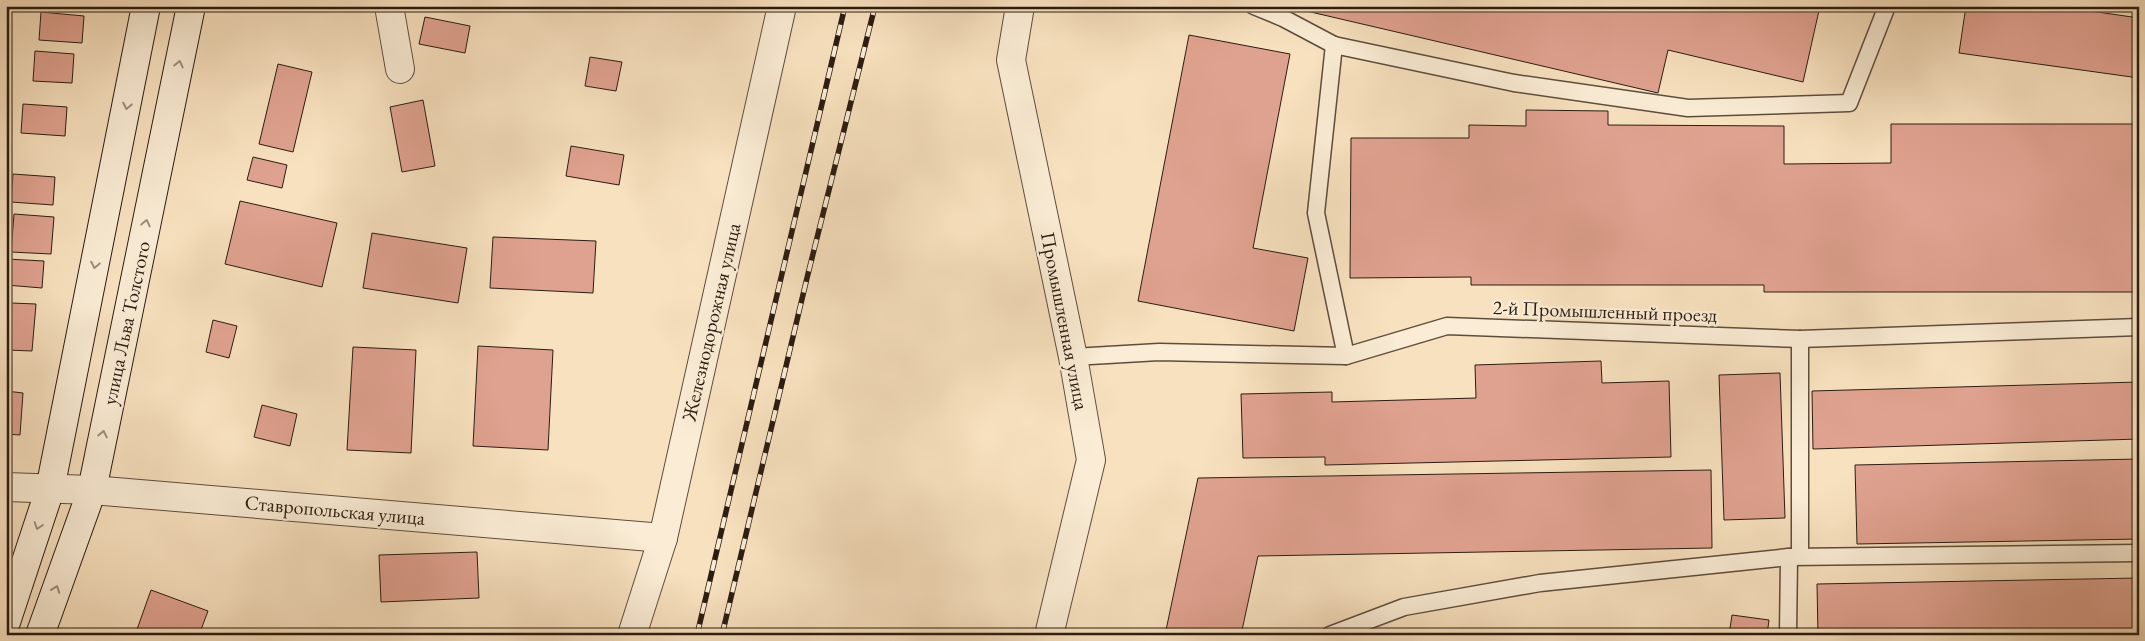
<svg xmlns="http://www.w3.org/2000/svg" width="2145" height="641" font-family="'EB Garamond',serif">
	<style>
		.building { fill: #e0a290; stroke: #2b1c12 }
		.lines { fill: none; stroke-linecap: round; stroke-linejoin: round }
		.service-casing { stroke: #5e4d3d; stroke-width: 19 }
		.minor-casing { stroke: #5e4d3d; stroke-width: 30 }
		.secondary-casing { stroke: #2b1c12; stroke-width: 30 }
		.service { stroke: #faecd5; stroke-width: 16 }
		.minor { stroke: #faecd5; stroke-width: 28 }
		.secondary { stroke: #faecd5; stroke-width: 28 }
		.rail-casing { stroke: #2b1c12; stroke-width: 5.5 }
		.rail { stroke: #faecd5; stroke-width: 4; stroke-dasharray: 11; stroke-linecap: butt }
		.oneway { stroke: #9d8e7d }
		.labels { text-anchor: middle; stroke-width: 4.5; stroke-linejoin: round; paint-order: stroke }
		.street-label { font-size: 20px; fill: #2b1c12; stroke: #faecd5 }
	</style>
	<rect width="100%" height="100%" fill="#f8e1bf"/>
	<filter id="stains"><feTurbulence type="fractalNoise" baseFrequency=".004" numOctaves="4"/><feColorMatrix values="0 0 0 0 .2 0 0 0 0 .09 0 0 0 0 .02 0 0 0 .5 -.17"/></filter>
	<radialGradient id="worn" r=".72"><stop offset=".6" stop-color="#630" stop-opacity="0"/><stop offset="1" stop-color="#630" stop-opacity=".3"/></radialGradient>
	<g class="building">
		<polygon points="1285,6 1820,6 1803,82 1668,50 1658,93"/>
		<polygon points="1966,6 2056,6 2139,18 2139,78 1959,53"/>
		<polygon points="41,12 84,16 82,43 39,40"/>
		<polygon points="425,17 470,26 465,53 419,44"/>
		<polygon points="1189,35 1290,54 1253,248 1308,258 1294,331 1138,301"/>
		<polygon points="35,51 74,54 72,83 33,81"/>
		<polygon points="590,57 622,62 616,91 585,86"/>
		<polygon points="278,64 312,72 293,152 259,144"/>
		<polygon points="423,100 435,166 402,172 390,107"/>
		<polygon points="23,104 67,107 65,136 21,133"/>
		<polygon points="1526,110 1608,111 1608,125 1784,126 1784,164 1891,163 1891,124 2139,124 2139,292 1764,292 1764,285 1471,285 1471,277 1350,278 1351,138 1469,138 1469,125 1526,126"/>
		<polygon points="571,146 624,155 619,185 566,176"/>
		<polygon points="253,157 287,165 282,188 247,180"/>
		<polygon points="13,174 55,177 53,205 11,202"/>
		<polygon points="240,201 337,223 322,287 225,264"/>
		<polygon points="14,214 54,217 51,254 11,252"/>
		<polygon points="372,233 467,248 458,303 363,288"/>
		<polygon points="493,237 596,241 593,293 490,288"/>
		<polygon points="6,259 44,261 42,288 6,285"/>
		<polygon points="11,303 36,304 32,351 7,350"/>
		<polygon points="213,320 237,326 229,358 206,352"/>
		<polygon points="478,346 553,350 548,450 473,446"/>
		<polygon points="353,347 416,350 411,453 347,450"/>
		<polygon points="1601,361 1602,383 1669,381 1671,457 1325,465 1325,457 1243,458 1241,394 1332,392 1332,402 1476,398 1475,365"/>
		<polygon points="1780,373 1785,518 1724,520 1719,375"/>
		<polygon points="2139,382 2139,439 1813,449 1812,391"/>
		<polygon points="6,391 23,393 20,435 6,434"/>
		<polygon points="262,405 297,414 290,446 254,437"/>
		<polygon points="2139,459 2139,539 1857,544 1855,465"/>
		<polygon points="1711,470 1712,548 1258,556 1241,635 1165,635 1198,478"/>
		<polygon points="477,552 479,598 381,602 379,555"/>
		<polygon points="2139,578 2139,635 1818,635 1817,584"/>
		<polygon points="151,590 208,611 199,635 135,635"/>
		<polygon points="1732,615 1769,620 1767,635 1729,635"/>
	</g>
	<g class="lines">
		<defs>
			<g id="service">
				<polyline points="1254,6 1283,18 1334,45 1316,213 1346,356"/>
				<polyline points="1334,45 1514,83 1688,108 1849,103 1887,6"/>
				<polyline points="1073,357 1159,352 1346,356 1447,326 1800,339 2139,327"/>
				<polyline points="1800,556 1800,339"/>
				<polyline points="1330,635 1404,607 1540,583 1789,557 2139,553"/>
				<polyline points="1788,635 1789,557"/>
			</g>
			<g id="minor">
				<polyline points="389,6 400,69"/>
				<polyline points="1020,6 1011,60 1073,357 1091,460 1049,635"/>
				<polyline points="6,487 92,490 663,538"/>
				<polyline points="632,635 663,538 782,6"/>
			</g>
			<g id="secondary">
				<polyline points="6,622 50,489 146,6"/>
				<polyline points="40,635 92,490 191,6"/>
			</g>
		</defs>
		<use href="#service" class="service-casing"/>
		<use href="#minor" class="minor-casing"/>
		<use href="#secondary" class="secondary-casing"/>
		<use href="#service" class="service"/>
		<use href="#minor" class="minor"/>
		<use href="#secondary" class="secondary"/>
		<defs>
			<g id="rail">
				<polyline points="697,635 845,6"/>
				<polyline points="722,635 807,278 875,6"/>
			</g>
		</defs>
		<use href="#rail" class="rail-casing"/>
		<use href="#rail" class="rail"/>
	</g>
	<defs><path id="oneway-chevron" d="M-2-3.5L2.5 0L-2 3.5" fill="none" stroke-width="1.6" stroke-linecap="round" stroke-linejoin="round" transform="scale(1.25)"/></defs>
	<g class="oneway">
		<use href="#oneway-chevron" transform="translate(179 64) rotate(-78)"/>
		<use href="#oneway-chevron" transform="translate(127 106) rotate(101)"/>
		<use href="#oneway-chevron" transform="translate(146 223) rotate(-78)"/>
		<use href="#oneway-chevron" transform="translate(95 265) rotate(101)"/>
		<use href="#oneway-chevron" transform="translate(103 434) rotate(-78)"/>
		<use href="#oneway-chevron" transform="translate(38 526) rotate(108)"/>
		<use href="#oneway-chevron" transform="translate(56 589) rotate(-70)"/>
	</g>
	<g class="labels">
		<g class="street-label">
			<text transform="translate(1605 311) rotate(2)" y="7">2-й Промышленный проезд</text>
			<text transform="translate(1065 321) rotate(79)" y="7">Промышленная улица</text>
			<text transform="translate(711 322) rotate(-77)" y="7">Железнодорожная улица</text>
			<text transform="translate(126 323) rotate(-78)" y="7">улица Льва Толстого</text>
			<text transform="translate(335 510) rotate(5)" y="7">Ставропольская улица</text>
		</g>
	</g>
	<rect width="2145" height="641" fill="none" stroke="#f8e1bf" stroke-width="25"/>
	<rect x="8" y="8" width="2130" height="626" fill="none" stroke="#2b1c12" stroke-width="2.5"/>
	<rect x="12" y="12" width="2120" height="616" fill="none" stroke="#2b1c12"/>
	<rect width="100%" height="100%" filter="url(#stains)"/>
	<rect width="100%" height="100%" fill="url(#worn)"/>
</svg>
